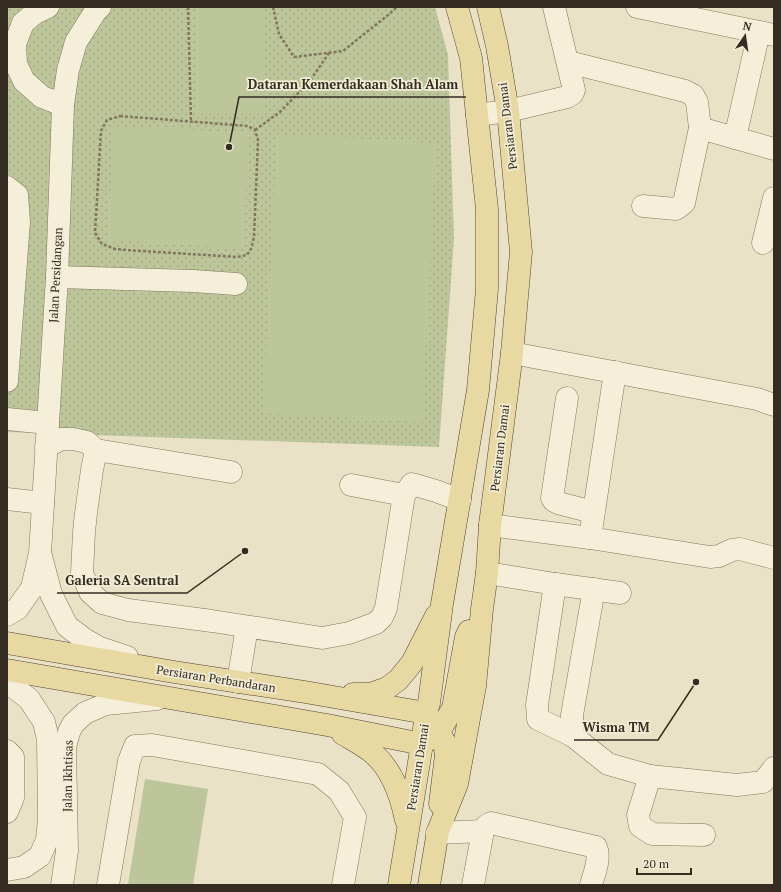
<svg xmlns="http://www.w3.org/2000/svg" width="781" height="892" font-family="'PT Serif',serif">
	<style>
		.park { fill: url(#park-dots) }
		.pitch { fill: #bdc69b }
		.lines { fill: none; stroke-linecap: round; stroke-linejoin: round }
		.minor-casing { stroke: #83755e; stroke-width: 23 }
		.major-casing { stroke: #514332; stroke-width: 23 }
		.path { stroke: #83755e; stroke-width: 2.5; stroke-dasharray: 3 2; stroke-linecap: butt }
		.minor { stroke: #f5efd9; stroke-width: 22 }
		.major { stroke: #e8d9a2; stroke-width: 22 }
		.labels { text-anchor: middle; stroke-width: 3.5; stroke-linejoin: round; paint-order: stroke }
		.street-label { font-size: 12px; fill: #342c20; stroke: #f1ecd5 }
		.leader { fill: none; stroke: #342c20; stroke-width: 1.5 }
		.callout-dot { fill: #342c20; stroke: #f1ecd5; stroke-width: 1.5 }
		.callout-label { font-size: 13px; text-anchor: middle; font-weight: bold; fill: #342c20; stroke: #f1ecd5; stroke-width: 3.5; stroke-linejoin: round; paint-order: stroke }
	</style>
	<defs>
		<pattern id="park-dots" width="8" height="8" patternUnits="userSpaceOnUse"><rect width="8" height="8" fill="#bdc69b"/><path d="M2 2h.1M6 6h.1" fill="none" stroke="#a3aa85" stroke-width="1.8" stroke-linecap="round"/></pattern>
	</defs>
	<rect width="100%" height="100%" fill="#e9e2c6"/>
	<polygon class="park" points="7,7 435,7 448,55 454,239 439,447 7,432"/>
	<g class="pitch">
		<polygon points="196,7 263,7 263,114 197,114"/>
		<polygon points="114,126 249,133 243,248 107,240"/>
		<polygon points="277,134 436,143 422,422 263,413"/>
		<polygon points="145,779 208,789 193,885 128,885"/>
	</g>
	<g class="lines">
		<defs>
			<g id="minor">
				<polyline points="48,7 35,13 23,23 15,44 16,64 24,81 42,97 63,105"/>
				<polyline points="637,7 774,35"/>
				<polyline points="568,62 685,91 693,95 697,102 700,128 684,203 676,209 643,206"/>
				<polyline points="477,115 508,111 567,97 572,94 574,90 554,7"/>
				<polyline points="700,128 774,149"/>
				<polyline points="735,138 759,32"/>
				<polyline points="7,187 17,195 19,222 7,381"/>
				<polyline points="763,243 774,198"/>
				<polyline points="57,277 193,281 236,284"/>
				<polyline points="512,353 757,399 774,405"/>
				<polyline points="567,398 552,498 554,501 558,503 593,512"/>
				<polyline points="7,419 48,423"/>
				<polyline points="46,447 61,439 73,439 87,442 96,450 231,472"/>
				<polyline points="96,450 92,470 86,513 84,532 82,573 90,592 102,603 128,610 212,621 322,638 349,633 376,623 382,617 386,608 404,495 412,484 436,491 460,500"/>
				<polyline points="351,485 404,495"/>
				<polyline points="7,499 43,503"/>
				<polyline points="490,525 590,538 710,557 719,556 732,550 740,549 774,558"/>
				<polyline points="590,538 615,372"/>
				<polyline points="41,556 51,594 67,626 84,639 100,648 127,657"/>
				<polyline points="487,573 555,584 620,593"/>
				<polyline points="555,584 537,705 538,719 573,736"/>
				<polyline points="594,589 572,715 573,736 608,764 650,776 737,785 763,782 774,768"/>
				<polyline points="7,615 17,609 32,588 40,553 57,277 63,105 68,70 76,42 95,12 100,7"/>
				<polyline points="7,682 29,699 44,722 48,739 49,820 47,840 40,856 24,867 7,870"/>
				<polyline points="238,682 247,627"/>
				<polyline points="7,751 13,757 13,798 7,812"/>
				<polyline points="650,776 638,815 640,826 652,834 704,835"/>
				<polyline points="437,833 483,831"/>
				<polyline points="62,885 67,851 65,747 69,732 73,724 85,713 106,704 157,699"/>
				<polyline points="108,885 129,761 135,746 152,745 318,774 339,791 355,817 343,885"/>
				<path d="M 473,885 L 483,831 L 486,826 L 491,823 L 596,847 C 601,858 594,874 591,885"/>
			</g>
			<g id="major">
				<polyline points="7,643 174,672 305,692 426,713"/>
				<polyline points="7,670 327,725 422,744"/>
				<polyline points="353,694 370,694 387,688 398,680 412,663 436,616"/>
				<polyline points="431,721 444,741 446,755 440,804"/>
				<path d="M 343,734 C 353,740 365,746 374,754 C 393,771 401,796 406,820"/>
				<polyline points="422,744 439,732 453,708 466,637 469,631"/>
				<polyline points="399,885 422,744 426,713 429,703 442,604 478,390 487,289 487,209 471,58 457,7"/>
				<polyline points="429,885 438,831 457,784 475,686 482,609 487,573 490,525 512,353 521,252 508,111 497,46 488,7"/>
			</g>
		</defs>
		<use href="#minor" class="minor-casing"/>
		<use href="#major" class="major-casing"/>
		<g class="path">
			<polyline points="188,7 191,121"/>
			<polyline points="273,7 279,34 294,57 343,51 388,15 397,7"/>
			<polygon points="120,116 248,126 255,130 258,140 254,237 251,249 247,255 237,257 126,250 115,249 102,244 95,233 101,131 107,120"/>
			<polyline points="255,130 280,112 309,82 329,53"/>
		</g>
		<use href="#minor" class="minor"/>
		<use href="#major" class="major"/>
	</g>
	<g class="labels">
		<g class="street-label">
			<text transform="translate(508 126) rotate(-97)" y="4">Persiaran Damai</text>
			<text transform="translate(56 275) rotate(-87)" y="4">Jalan Persidangan</text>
			<text transform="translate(500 448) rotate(-83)" y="4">Persiaran Damai</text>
			<text transform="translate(216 679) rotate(9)" y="4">Persiaran Perbandaran</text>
			<text transform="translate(418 767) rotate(-81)" y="4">Persiaran Damai</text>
			<text transform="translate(68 776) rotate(-89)" y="4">Jalan Ikhtisas</text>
		</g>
	</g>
	<path class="leader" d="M229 147L239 97H466M245 551L187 593H57M696 682L658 740H574"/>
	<g class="callout-dot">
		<circle cx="229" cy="147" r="4"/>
		<circle cx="245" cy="551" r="4"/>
		<circle cx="696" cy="682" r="4"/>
	</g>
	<g class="callout-label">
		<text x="353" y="89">Dataran Kemerdakaan Shah Alam</text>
		<text x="122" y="585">Galeria SA Sentral</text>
		<text x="616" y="732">Wisma TM</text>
	</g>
	<rect width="781" height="892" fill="none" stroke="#342c20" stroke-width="16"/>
	<g transform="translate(745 36) rotate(13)" stroke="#f1ecd5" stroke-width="3" paint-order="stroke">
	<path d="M0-3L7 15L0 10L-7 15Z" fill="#342c20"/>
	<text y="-6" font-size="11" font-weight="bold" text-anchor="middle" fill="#342c20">N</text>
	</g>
	<path d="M637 868v6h54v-6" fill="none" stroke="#342c20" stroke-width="2"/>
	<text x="643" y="868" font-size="12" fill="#342c20" stroke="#f1ecd5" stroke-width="3" paint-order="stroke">20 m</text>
</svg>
